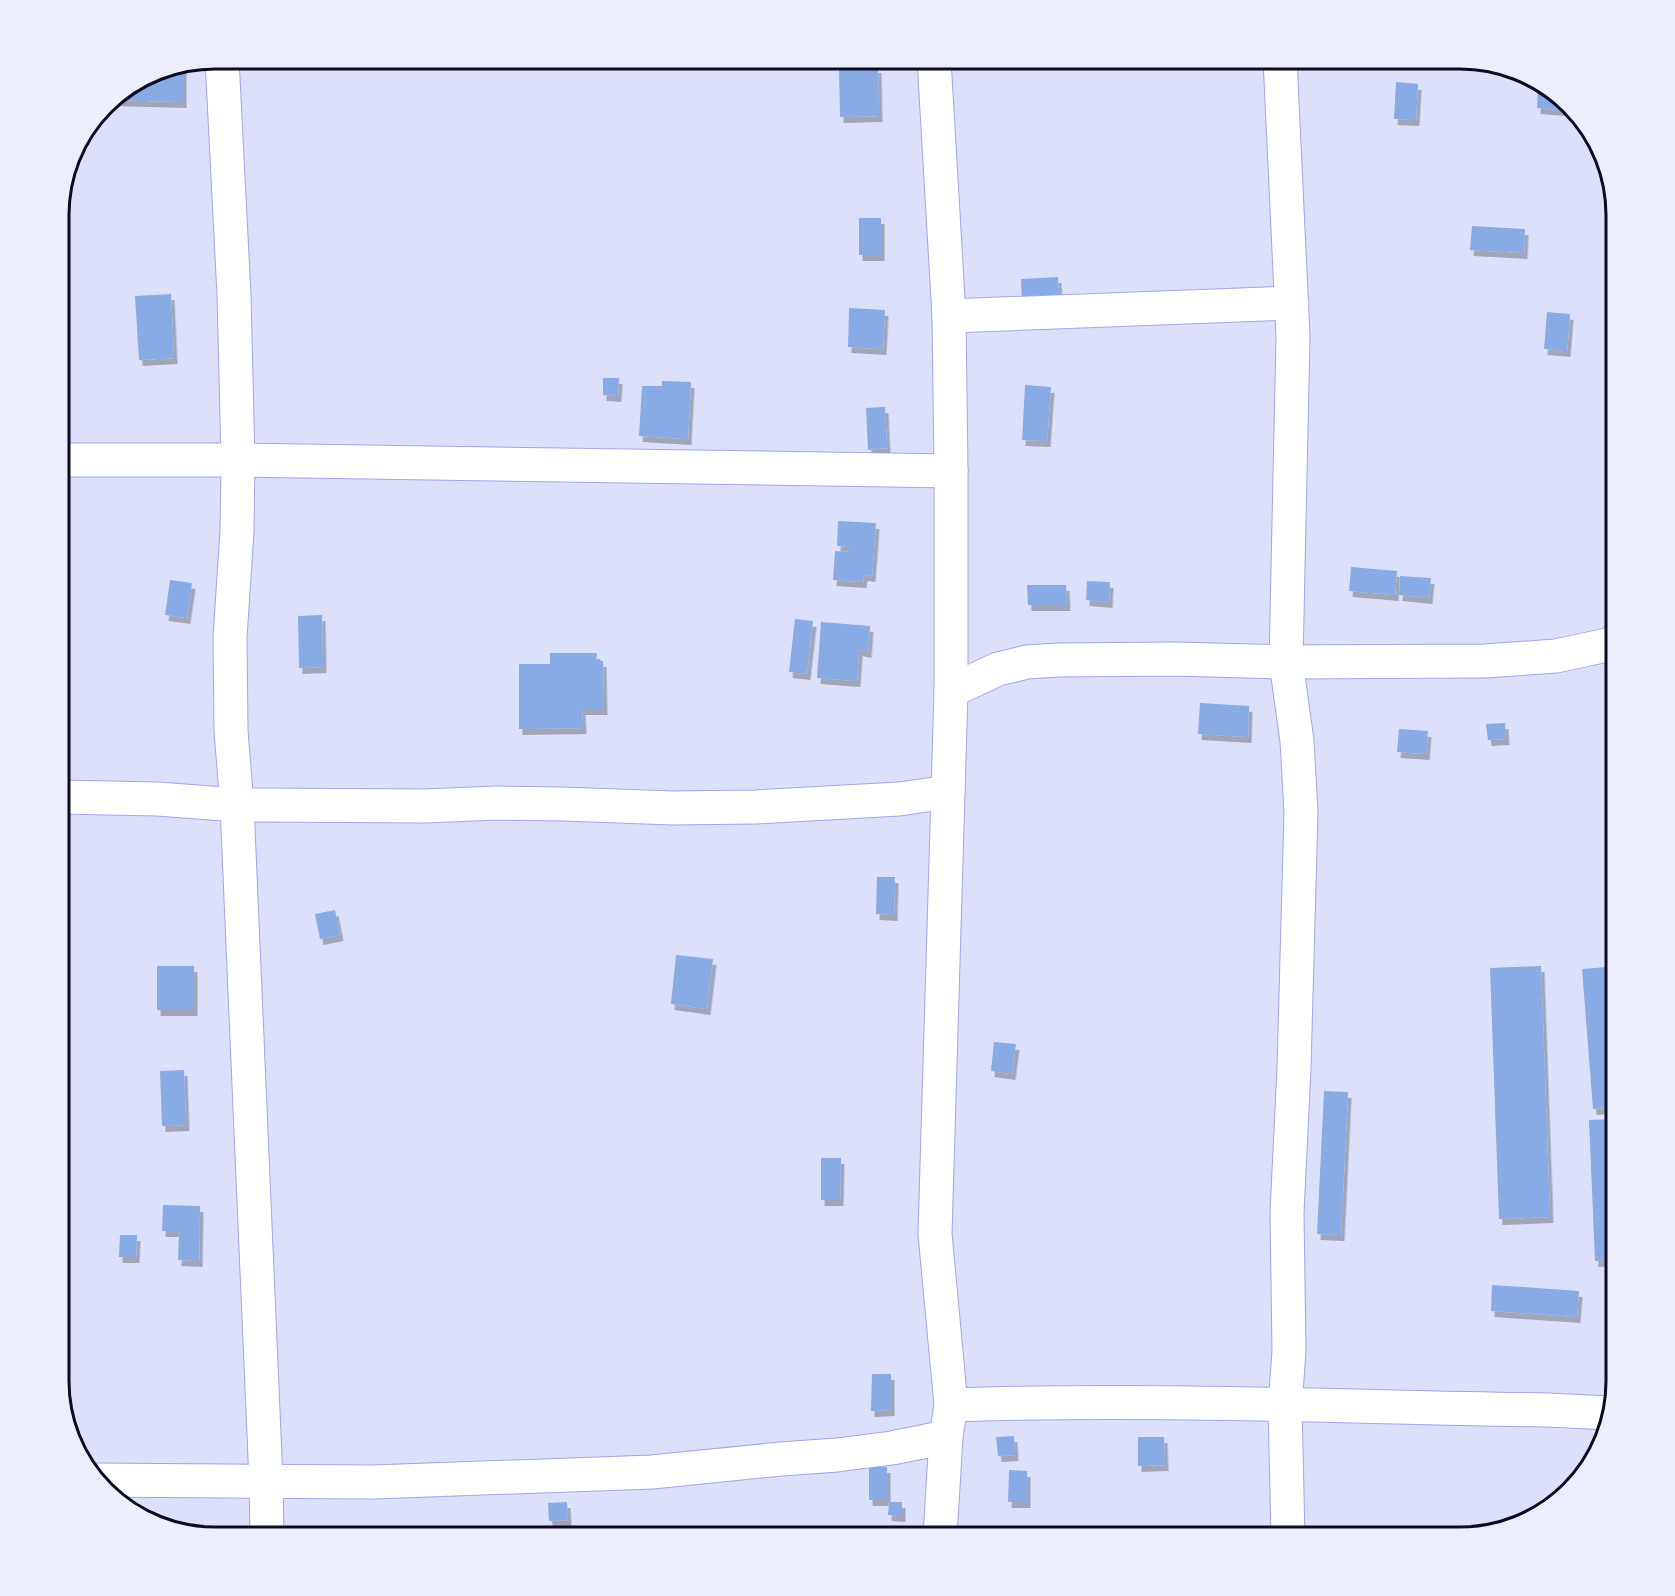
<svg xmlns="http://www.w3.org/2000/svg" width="1675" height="1596" font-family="Mulish,sans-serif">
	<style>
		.building { fill: #88abe6; filter: url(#shadow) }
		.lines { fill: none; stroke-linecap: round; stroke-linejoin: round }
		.minor-casing { stroke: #a1a6e8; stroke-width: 35 }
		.minor { stroke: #fff; stroke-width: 33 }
		.rim { fill: none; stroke: #0b0b22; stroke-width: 3 }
	</style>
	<defs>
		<filter id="shadow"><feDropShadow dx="3.5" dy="6" stdDeviation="0" flood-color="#0004"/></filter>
	</defs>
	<rect width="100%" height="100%" fill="#dde0fb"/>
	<g class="building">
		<polygon points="183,65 183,102 109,100 155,70"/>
		<polygon points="839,67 878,67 879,116 840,117"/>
		<polygon points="1396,82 1418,84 1416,120 1394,119"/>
		<polygon points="1538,85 1542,85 1571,105 1575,111 1537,108"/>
		<rect x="859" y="218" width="22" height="37"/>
		<polygon points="1472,226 1525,229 1524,253 1470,250"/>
		<polygon points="1058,277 1059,299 1022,301 1021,279"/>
		<polygon points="171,294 174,358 139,360 135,296"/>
		<polygon points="849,308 885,310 883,349 848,347"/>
		<polygon points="1547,312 1570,314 1567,351 1544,349"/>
		<polygon points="603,378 619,378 618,396 603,395"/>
		<polygon points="662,381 691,382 688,439 639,436 642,386 662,386"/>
		<polygon points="1025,385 1051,387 1047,441 1022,440"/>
		<polygon points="885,407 887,448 868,450 866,408"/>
		<polygon points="838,521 876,523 872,576 864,575 863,582 833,580 835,551 850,552 850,547 837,546"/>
		<polygon points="1351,567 1397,571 1395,595 1349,591"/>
		<polygon points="1400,576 1431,578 1429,598 1399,595"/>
		<polygon points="170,580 192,583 187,618 165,615"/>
		<polygon points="1087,581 1110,582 1109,602 1086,600"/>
		<polygon points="1027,585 1066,585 1067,605 1028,605"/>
		<polygon points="322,615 323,667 299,668 298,616"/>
		<polygon points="795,619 813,621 807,674 789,672"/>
		<polygon points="821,622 870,626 868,652 859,650 857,681 817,678"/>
		<polygon points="550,653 597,653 596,661 603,661 604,709 582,709 583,728 519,729 519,664 550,664"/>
		<polygon points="1200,703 1249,706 1248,737 1198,734"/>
		<polygon points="1505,723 1506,739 1488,740 1486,724"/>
		<polygon points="1399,729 1428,731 1426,754 1397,752"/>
		<polygon points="877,877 895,877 894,915 876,914"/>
		<polygon points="335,910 340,935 320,939 315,914"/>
		<polygon points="676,955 713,959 707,1009 671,1004"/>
		<rect x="157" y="966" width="37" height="44"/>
		<polygon points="1541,966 1550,1217 1499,1219 1490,968"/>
		<polygon points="1607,967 1616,1107 1593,1109 1582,969"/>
		<polygon points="994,1042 1016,1044 1012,1074 991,1071"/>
		<polygon points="184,1070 186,1125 162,1126 160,1071"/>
		<polygon points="1324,1091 1348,1092 1341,1235 1317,1234"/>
		<polygon points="1615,1119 1616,1260 1595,1261 1589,1120"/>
		<polygon points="821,1158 841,1158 840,1200 821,1200"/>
		<polygon points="163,1205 200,1206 199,1261 178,1260 179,1231 162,1231"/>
		<polygon points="120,1235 137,1235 136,1257 119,1257"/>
		<polygon points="1492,1285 1579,1291 1577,1317 1491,1311"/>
		<polygon points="872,1374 891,1374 891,1410 871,1411"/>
		<polygon points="1014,1436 1015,1455 998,1456 996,1437"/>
		<polygon points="1138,1437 1164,1437 1165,1465 1138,1466"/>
		<rect x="869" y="1467" width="18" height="33"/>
		<polygon points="1009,1470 1027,1471 1027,1502 1008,1502"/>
		<polygon points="567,1502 568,1520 549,1521 548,1503"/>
		<polygon points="889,1502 902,1502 902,1516 888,1515"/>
	</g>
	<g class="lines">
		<defs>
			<g id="minor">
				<polyline points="222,59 234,295 238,460 237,531 230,637 231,731 237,805 266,1481 267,1537"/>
				<polyline points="934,59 949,316 951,471 951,691 935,1234 951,1405 946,1437 940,1537"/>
				<polyline points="1280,59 1293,336 1286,662 1297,741 1301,812 1294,1068 1287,1213 1289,1351 1285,1406 1288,1537"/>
				<polyline points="949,316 1292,303"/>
				<polyline points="59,460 238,460 951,471"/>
				<polyline points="951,691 998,669 1027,662 1058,660 1175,659 1286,662 1485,661 1556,656 1607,645 1616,641"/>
				<polyline points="59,797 158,799 237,805 425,806 497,803 563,804 673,808 755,807 899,799 948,792"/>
				<path d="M 951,1405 C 1150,1398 1349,1407 1548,1410 L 1610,1413"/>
				<polyline points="97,1480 373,1482 652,1472 781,1459 837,1455 892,1448 946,1437"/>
			</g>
		</defs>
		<use href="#minor" class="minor-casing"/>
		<use href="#minor" class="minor"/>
	</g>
	<path d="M0 0H1675V1596H0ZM215 69H1460A146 146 0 0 1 1606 215V1381A146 146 0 0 1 1460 1527H215A146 146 0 0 1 69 1381V215A146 146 0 0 1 215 69Z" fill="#eceefc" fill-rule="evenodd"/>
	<path class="rim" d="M215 69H1460A146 146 0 0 1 1606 215V1381A146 146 0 0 1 1460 1527H215A146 146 0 0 1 69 1381V215A146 146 0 0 1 215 69Z"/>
</svg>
